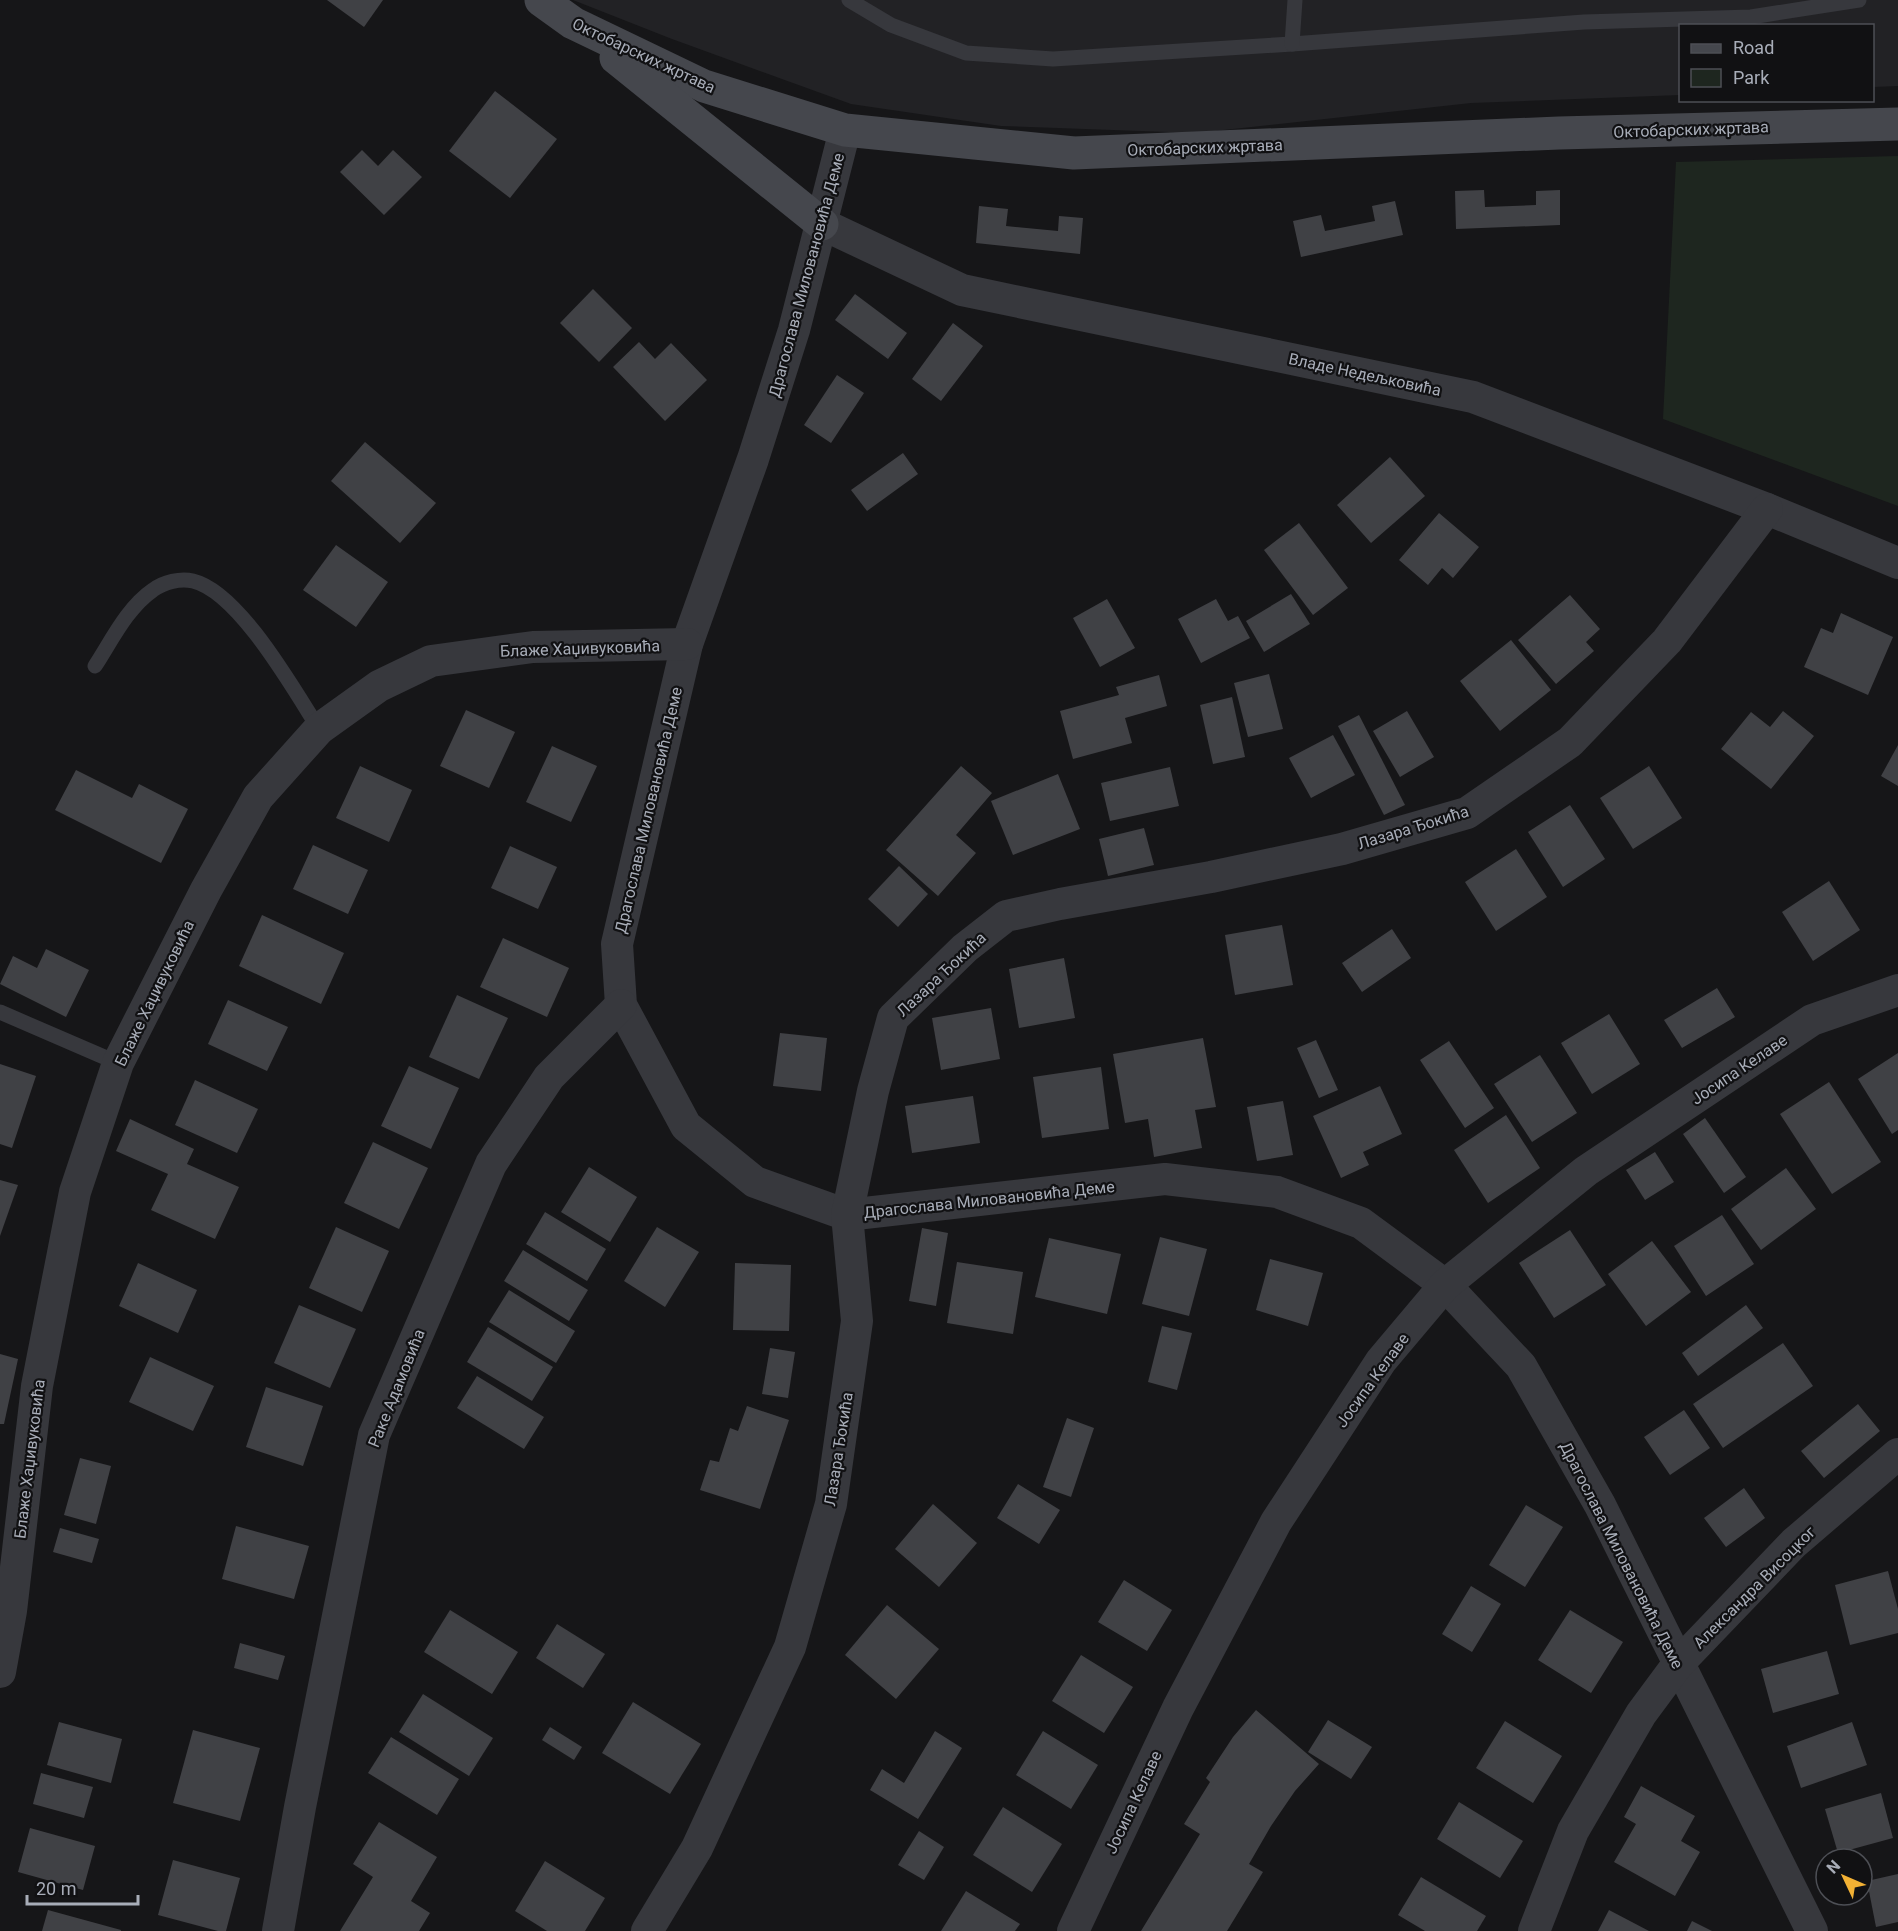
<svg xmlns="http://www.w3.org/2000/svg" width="1898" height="1931" font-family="Roboto,sans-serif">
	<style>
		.built { fill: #222225 }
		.green { fill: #1e261f }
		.building { fill: #404145 }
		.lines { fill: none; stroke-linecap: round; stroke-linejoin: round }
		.lane { stroke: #37383d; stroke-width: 15 }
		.street { stroke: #37383d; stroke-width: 32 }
		.secondary { stroke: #45474d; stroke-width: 33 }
		.labels { text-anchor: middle; stroke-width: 4.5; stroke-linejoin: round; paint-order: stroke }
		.street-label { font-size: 16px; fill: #a8adb8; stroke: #111113 }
	</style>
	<rect width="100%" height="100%" fill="#161618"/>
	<polygon class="built" points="573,0 1898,0 1898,86 1873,87 1872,26 1680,26 1680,95 1471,103 1196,133 1001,126 851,104 672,39"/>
	<polygon class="green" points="1898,156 1898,506 1663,419 1676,162"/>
	<g class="building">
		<polygon points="327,0 383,0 364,27"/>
		<polygon points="495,91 557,139 510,198 449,151"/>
		<polygon points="362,150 378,166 393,150 422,177 384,215 340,172"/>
		<polygon points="1484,190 1485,207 1536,205 1536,191 1560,190 1560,225 1456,229 1455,191"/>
		<polygon points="1395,201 1403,235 1301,257 1293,221 1321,215 1325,231 1375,221 1372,206"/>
		<polygon points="979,206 1008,209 1006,226 1058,231 1059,216 1083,218 1080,254 976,243"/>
		<polygon points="593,289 632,328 599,362 560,323"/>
		<polygon points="855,294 907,333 888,359 835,320"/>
		<polygon points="953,323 983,346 941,401 912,379"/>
		<polygon points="639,342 655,359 671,343 707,380 665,421 613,367"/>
		<polygon points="837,375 864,393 831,443 804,425"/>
		<polygon points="365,442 436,503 400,543 331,481"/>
		<polygon points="903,453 918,474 867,511 851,490"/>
		<polygon points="1390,457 1425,496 1371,543 1337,505"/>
		<polygon points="1439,513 1479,547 1453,578 1442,568 1428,585 1399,560"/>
		<polygon points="1299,523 1348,588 1313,615 1264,550"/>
		<polygon points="336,545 388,582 356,627 303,590"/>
		<polygon points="1291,594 1310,624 1264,652 1246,621"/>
		<polygon points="1570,595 1600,629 1586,642 1594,651 1556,684 1518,640"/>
		<polygon points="1107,599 1135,648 1100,667 1073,618"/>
		<polygon points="1216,599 1228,621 1238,616 1250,638 1201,663 1178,619"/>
		<polygon points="1841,613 1893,637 1868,695 1804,667 1821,628 1833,633"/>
		<polygon points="1511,640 1551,690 1500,731 1460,681"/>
		<polygon points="1269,674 1283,729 1248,737 1234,683"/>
		<polygon points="1159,675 1167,706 1125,718 1132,743 1073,759 1060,711 1119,695 1116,687"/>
		<polygon points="1232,697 1245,757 1213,764 1200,705"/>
		<polygon points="466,710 515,732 489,788 440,766"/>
		<polygon points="1407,711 1434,757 1400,777 1373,731"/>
		<polygon points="1783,711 1814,736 1771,789 1721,749 1751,712 1770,727"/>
		<polygon points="1359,715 1405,805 1384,815 1338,726"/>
		<polygon points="1333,735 1355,775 1311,798 1289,758"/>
		<polygon points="1898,745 1898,786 1881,776"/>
		<polygon points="552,746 597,766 571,822 526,802"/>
		<polygon points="360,766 412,790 389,842 336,818"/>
		<polygon points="961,766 992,793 956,835 976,853 938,896 886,850"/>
		<polygon points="1649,766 1682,818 1633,849 1600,798"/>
		<polygon points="1170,767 1179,806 1110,821 1101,783"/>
		<polygon points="76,770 132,798 139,784 188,809 161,863 55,810"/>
		<polygon points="1058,774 1080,829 1013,855 991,801"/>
		<polygon points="1570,805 1605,859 1563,887 1528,832"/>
		<polygon points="1144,828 1154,865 1108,876 1099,839"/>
		<polygon points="313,845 368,870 348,914 293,889"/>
		<polygon points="510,846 557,867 538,909 491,888"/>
		<polygon points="1516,849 1547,897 1496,931 1465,882"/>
		<polygon points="899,866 928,894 898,927 868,899"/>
		<polygon points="1829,881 1860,930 1813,961 1782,912"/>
		<polygon points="262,915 344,953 321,1004 239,966"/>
		<polygon points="1282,925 1293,985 1235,995 1225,935"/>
		<polygon points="1392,929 1411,958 1362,992 1342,963"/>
		<polygon points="503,938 569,968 547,1017 480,987"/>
		<polygon points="46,949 89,970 66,1017 0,984 13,956 37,968"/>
		<polygon points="1064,958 1075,1018 1019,1028 1009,969"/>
		<polygon points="1717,988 1735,1017 1682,1048 1664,1020"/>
		<polygon points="457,995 508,1018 479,1079 429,1057"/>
		<polygon points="228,1000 288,1027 267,1071 208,1044"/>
		<polygon points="991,1008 1000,1059 941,1070 932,1018"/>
		<polygon points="1609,1014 1640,1064 1592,1094 1561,1043"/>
		<polygon points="780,1033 827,1038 821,1091 773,1086"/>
		<polygon points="1203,1038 1216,1107 1195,1110 1202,1148 1154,1157 1148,1119 1125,1123 1113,1054"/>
		<polygon points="1316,1040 1338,1090 1319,1098 1297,1048"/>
		<polygon points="1449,1041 1494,1108 1465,1128 1420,1060"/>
		<polygon points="1898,1053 1898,1130 1892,1134 1858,1079"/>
		<polygon points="1540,1055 1577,1113 1532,1142 1494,1084"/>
		<polygon points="0,1064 36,1076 12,1148 0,1144"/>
		<polygon points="409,1066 459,1088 431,1149 381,1126"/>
		<polygon points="1101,1067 1109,1129 1042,1138 1033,1077"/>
		<polygon points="195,1080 258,1109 237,1153 175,1125"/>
		<polygon points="1829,1082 1881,1162 1832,1194 1780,1114"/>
		<polygon points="1380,1086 1402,1134 1363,1152 1369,1165 1341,1178 1313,1116"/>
		<polygon points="973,1096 980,1143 912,1153 905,1106"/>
		<polygon points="1283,1101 1293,1155 1257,1161 1247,1107"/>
		<polygon points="1506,1115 1540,1168 1488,1203 1454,1150"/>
		<polygon points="1705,1118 1746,1177 1724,1193 1683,1134"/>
		<polygon points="130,1119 194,1149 187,1164 239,1187 215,1239 151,1210 168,1174 116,1151"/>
		<polygon points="373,1142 428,1168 399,1229 344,1203"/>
		<polygon points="1655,1152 1674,1182 1645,1200 1626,1170"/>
		<polygon points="589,1167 637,1197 610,1242 561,1212"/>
		<polygon points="1786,1168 1816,1209 1761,1250 1731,1209"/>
		<polygon points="0,1180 18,1185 0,1236"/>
		<polygon points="545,1212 606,1249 587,1281 526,1244"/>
		<polygon points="1722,1215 1754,1264 1706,1296 1674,1246"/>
		<polygon points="336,1227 389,1251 362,1312 309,1288"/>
		<polygon points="657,1227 699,1252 665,1307 624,1281"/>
		<polygon points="922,1228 948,1233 936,1306 909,1301"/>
		<polygon points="1570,1230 1606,1285 1554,1318 1519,1263"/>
		<polygon points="1160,1237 1207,1249 1189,1316 1142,1304"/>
		<polygon points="1049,1238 1121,1254 1107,1314 1035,1297"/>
		<polygon points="1652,1241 1691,1292 1646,1326 1608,1274"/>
		<polygon points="523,1250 588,1290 569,1321 504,1281"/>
		<polygon points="1270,1259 1323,1273 1308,1326 1256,1310"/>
		<polygon points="957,1262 1023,1272 1013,1334 947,1323"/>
		<polygon points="138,1263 197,1290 178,1333 119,1306"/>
		<polygon points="735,1263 791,1265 789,1331 733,1330"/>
		<polygon points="509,1290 575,1331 556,1363 489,1322"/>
		<polygon points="299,1305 356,1329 330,1388 274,1363"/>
		<polygon points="1746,1305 1763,1328 1698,1376 1682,1353"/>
		<polygon points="1162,1326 1192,1333 1177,1390 1148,1382"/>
		<polygon points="488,1327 553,1367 532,1401 467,1362"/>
		<polygon points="1783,1343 1813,1386 1723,1448 1693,1404"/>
		<polygon points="770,1348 795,1352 788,1398 762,1394"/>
		<polygon points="0,1354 18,1359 4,1424 0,1424"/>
		<polygon points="150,1357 214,1386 193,1431 129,1402"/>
		<polygon points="477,1376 544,1417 524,1449 457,1408"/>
		<polygon points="266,1387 323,1406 303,1466 246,1447"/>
		<polygon points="1858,1404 1880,1431 1824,1478 1801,1451"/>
		<polygon points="747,1406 789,1420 760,1509 700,1490 710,1460 719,1462 730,1428 738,1431"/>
		<polygon points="1684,1410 1710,1448 1670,1475 1644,1437"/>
		<polygon points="1067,1418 1094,1428 1071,1497 1043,1487"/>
		<polygon points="80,1458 111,1466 96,1524 64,1515"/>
		<polygon points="1018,1484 1060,1510 1039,1544 997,1518"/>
		<polygon points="1744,1488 1765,1518 1726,1547 1704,1518"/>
		<polygon points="933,1504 977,1543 939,1587 895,1549"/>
		<polygon points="1526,1505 1563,1527 1525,1587 1489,1565"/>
		<polygon points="236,1526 309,1546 294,1599 222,1579"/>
		<polygon points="60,1528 99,1539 92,1563 53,1552"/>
		<polygon points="1888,1571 1898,1609 1898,1633 1850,1645 1835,1585"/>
		<polygon points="1124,1580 1172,1610 1147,1651 1098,1622"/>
		<polygon points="1471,1586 1501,1604 1472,1652 1442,1634"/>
		<polygon points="887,1605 939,1649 896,1699 845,1655"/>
		<polygon points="450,1610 518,1652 492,1694 424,1652"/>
		<polygon points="1570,1610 1623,1642 1591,1693 1538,1660"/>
		<polygon points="557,1624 605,1654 583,1688 536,1658"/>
		<polygon points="240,1643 285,1656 278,1680 234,1668"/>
		<polygon points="1827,1651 1839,1694 1773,1713 1761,1669"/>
		<polygon points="1081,1655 1133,1687 1104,1733 1052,1701"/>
		<polygon points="423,1694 493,1738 469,1776 399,1732"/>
		<polygon points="633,1702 701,1744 670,1794 602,1753"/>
		<polygon points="1256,1710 1319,1764 1295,1791 1271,1826 1249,1864 1263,1872 1227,1931 1141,1931 1200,1834 1184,1824 1210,1782 1206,1778 1233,1737"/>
		<polygon points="1328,1720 1372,1747 1351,1779 1308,1752"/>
		<polygon points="1505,1721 1562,1756 1533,1803 1476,1768"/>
		<polygon points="59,1722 122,1739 111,1783 47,1765"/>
		<polygon points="1852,1722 1867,1765 1801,1788 1787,1746"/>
		<polygon points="550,1727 582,1747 574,1760 542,1740"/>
		<polygon points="193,1730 260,1748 240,1821 173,1803"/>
		<polygon points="935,1731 962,1748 918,1819 870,1790 882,1769 904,1783"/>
		<polygon points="1043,1731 1098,1765 1071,1809 1016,1775"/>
		<polygon points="391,1737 459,1779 437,1815 368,1773"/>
		<polygon points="41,1773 93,1787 84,1818 33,1804"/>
		<polygon points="1641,1786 1695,1816 1681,1841 1700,1852 1675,1896 1614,1862 1636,1824 1624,1817"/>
		<polygon points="1881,1793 1893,1838 1838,1853 1825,1809"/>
		<polygon points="1459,1802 1523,1841 1500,1878 1437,1839"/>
		<polygon points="1003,1807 1062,1844 1032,1892 973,1855"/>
		<polygon points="379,1822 437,1857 411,1901 430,1913 419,1931 340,1931 373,1877 353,1864"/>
		<polygon points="30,1828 95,1846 83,1890 18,1872"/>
		<polygon points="919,1831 944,1847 924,1880 898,1865"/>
		<polygon points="173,1860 240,1878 226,1931 218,1931 158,1915"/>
		<polygon points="545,1861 605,1898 585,1931 547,1931 515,1911"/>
		<polygon points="1898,1874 1898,1922 1876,1927 1867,1881"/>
		<polygon points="1421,1877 1486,1916 1477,1931 1425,1931 1398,1915"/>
		<polygon points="966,1891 1020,1924 1015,1931 941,1931"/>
		<polygon points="48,1910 121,1930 121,1931 42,1931"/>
		<polygon points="1609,1910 1649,1931 1598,1931"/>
		<polygon points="1692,1921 1712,1931 1687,1931"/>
	</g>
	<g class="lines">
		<g class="lane">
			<polyline points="849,0 891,25 966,53 1053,59 1292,44 1584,22 1751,17 1859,0"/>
			<polyline points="1292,44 1295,0"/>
			<path d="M 95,666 C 112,640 127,608 153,590 C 164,582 180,578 193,581 C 239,592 294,690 319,729"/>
			<polyline points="0,1012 118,1063"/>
		</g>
		<g class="street">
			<polyline points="845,130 794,330 753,459 687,644 617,944 621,1005 686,1126 755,1182 847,1215 1165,1179 1277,1192 1361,1223 1445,1285 1521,1366 1600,1505 1812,1931"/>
			<polyline points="822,224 962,290 1473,397 1767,509 1898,563"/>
			<polyline points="0,1672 11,1611 37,1386 75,1192 118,1063 206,890 258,797 319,729 379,686 431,661 533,647 687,644"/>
			<polyline points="278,1931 300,1807 374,1435 491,1164 549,1077 621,1005"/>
			<polyline points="647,1931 697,1848 790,1647 831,1504 857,1321 847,1215 873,1091 893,1018 965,948 1006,916 1060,904 1211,877 1342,849 1467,813 1570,742 1667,641 1767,509"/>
			<polyline points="1073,1931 1178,1708 1276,1522 1381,1361 1445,1285 1586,1171 1812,1020 1898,990"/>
			<polyline points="1534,1931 1573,1831 1641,1714 1678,1664 1794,1543 1898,1454"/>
		</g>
		<g class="secondary">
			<polyline points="541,0 573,23 704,86 845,130 1074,153 1559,133 1898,124"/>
			<polyline points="616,58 822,224"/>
		</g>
	</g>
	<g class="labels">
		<g class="street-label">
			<text transform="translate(644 55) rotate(25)" y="6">Октобарских жртава</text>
			<text transform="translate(1691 129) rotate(-2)" y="6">Октобарских жртава</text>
			<text transform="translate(1205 147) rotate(-2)" y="6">Октобарских жртава</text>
			<text transform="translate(806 275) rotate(-75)" y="6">Драгослава Миловановића Деме</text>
			<text transform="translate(1365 374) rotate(12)" y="6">Владе Недељковића</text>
			<text transform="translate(580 648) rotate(-2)" y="6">Блаже Хаџивуковића</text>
			<text transform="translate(648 810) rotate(-77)" y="6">Драгослава Миловановића Деме</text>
			<text transform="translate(1413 827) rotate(-17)" y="6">Лазара Ђокића</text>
			<text transform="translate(941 974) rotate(-43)" y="6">Лазара Ђокића</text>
			<text transform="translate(154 993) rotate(-64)" y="6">Блаже Хаџивуковића</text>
			<text transform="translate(1739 1069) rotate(-34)" y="6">Јосипа Келаве</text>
			<text transform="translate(989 1199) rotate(-6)" y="6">Драгослава Миловановића Деме</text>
			<text transform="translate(1372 1380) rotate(-54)" y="6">Јосипа Келаве</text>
			<text transform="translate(396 1388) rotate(-68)" y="6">Раке Адамовића</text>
			<text transform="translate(838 1449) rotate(-81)" y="6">Лазара Ђокића</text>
			<text transform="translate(29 1459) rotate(-83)" y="6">Блаже Хаџивуковића</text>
			<text transform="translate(1622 1555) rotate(63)" y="6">Драгослава Миловановића Деме</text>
			<text transform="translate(1754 1587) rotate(-45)" y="6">Александра Висоцког</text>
			<text transform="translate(1133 1802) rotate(-65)" y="6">Јосипа Келаве</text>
		</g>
	</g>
	<rect x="1679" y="24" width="195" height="78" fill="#111113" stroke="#4d4f55" stroke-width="1.5"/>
	<rect x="1691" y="44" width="30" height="9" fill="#45474d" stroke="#4d4f55" stroke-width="1.5"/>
	<text x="1733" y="54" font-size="18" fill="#a8adb8">Road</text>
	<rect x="1691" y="69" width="30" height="18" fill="#1e261f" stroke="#4d4f55" stroke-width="1.5"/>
	<text x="1733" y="84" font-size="18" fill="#a8adb8">Park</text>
	<g transform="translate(1844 1877) rotate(314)"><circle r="28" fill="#111113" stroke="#4d4f55" stroke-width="1.5"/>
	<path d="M0-4.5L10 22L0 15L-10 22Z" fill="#f2b134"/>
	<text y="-9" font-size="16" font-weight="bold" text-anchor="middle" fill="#a8adb8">N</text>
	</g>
	<path d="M27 1895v9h111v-9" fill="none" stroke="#a8adb8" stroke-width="3"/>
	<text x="36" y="1895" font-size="18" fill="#a8adb8" stroke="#111113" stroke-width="4.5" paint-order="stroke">20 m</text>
</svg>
